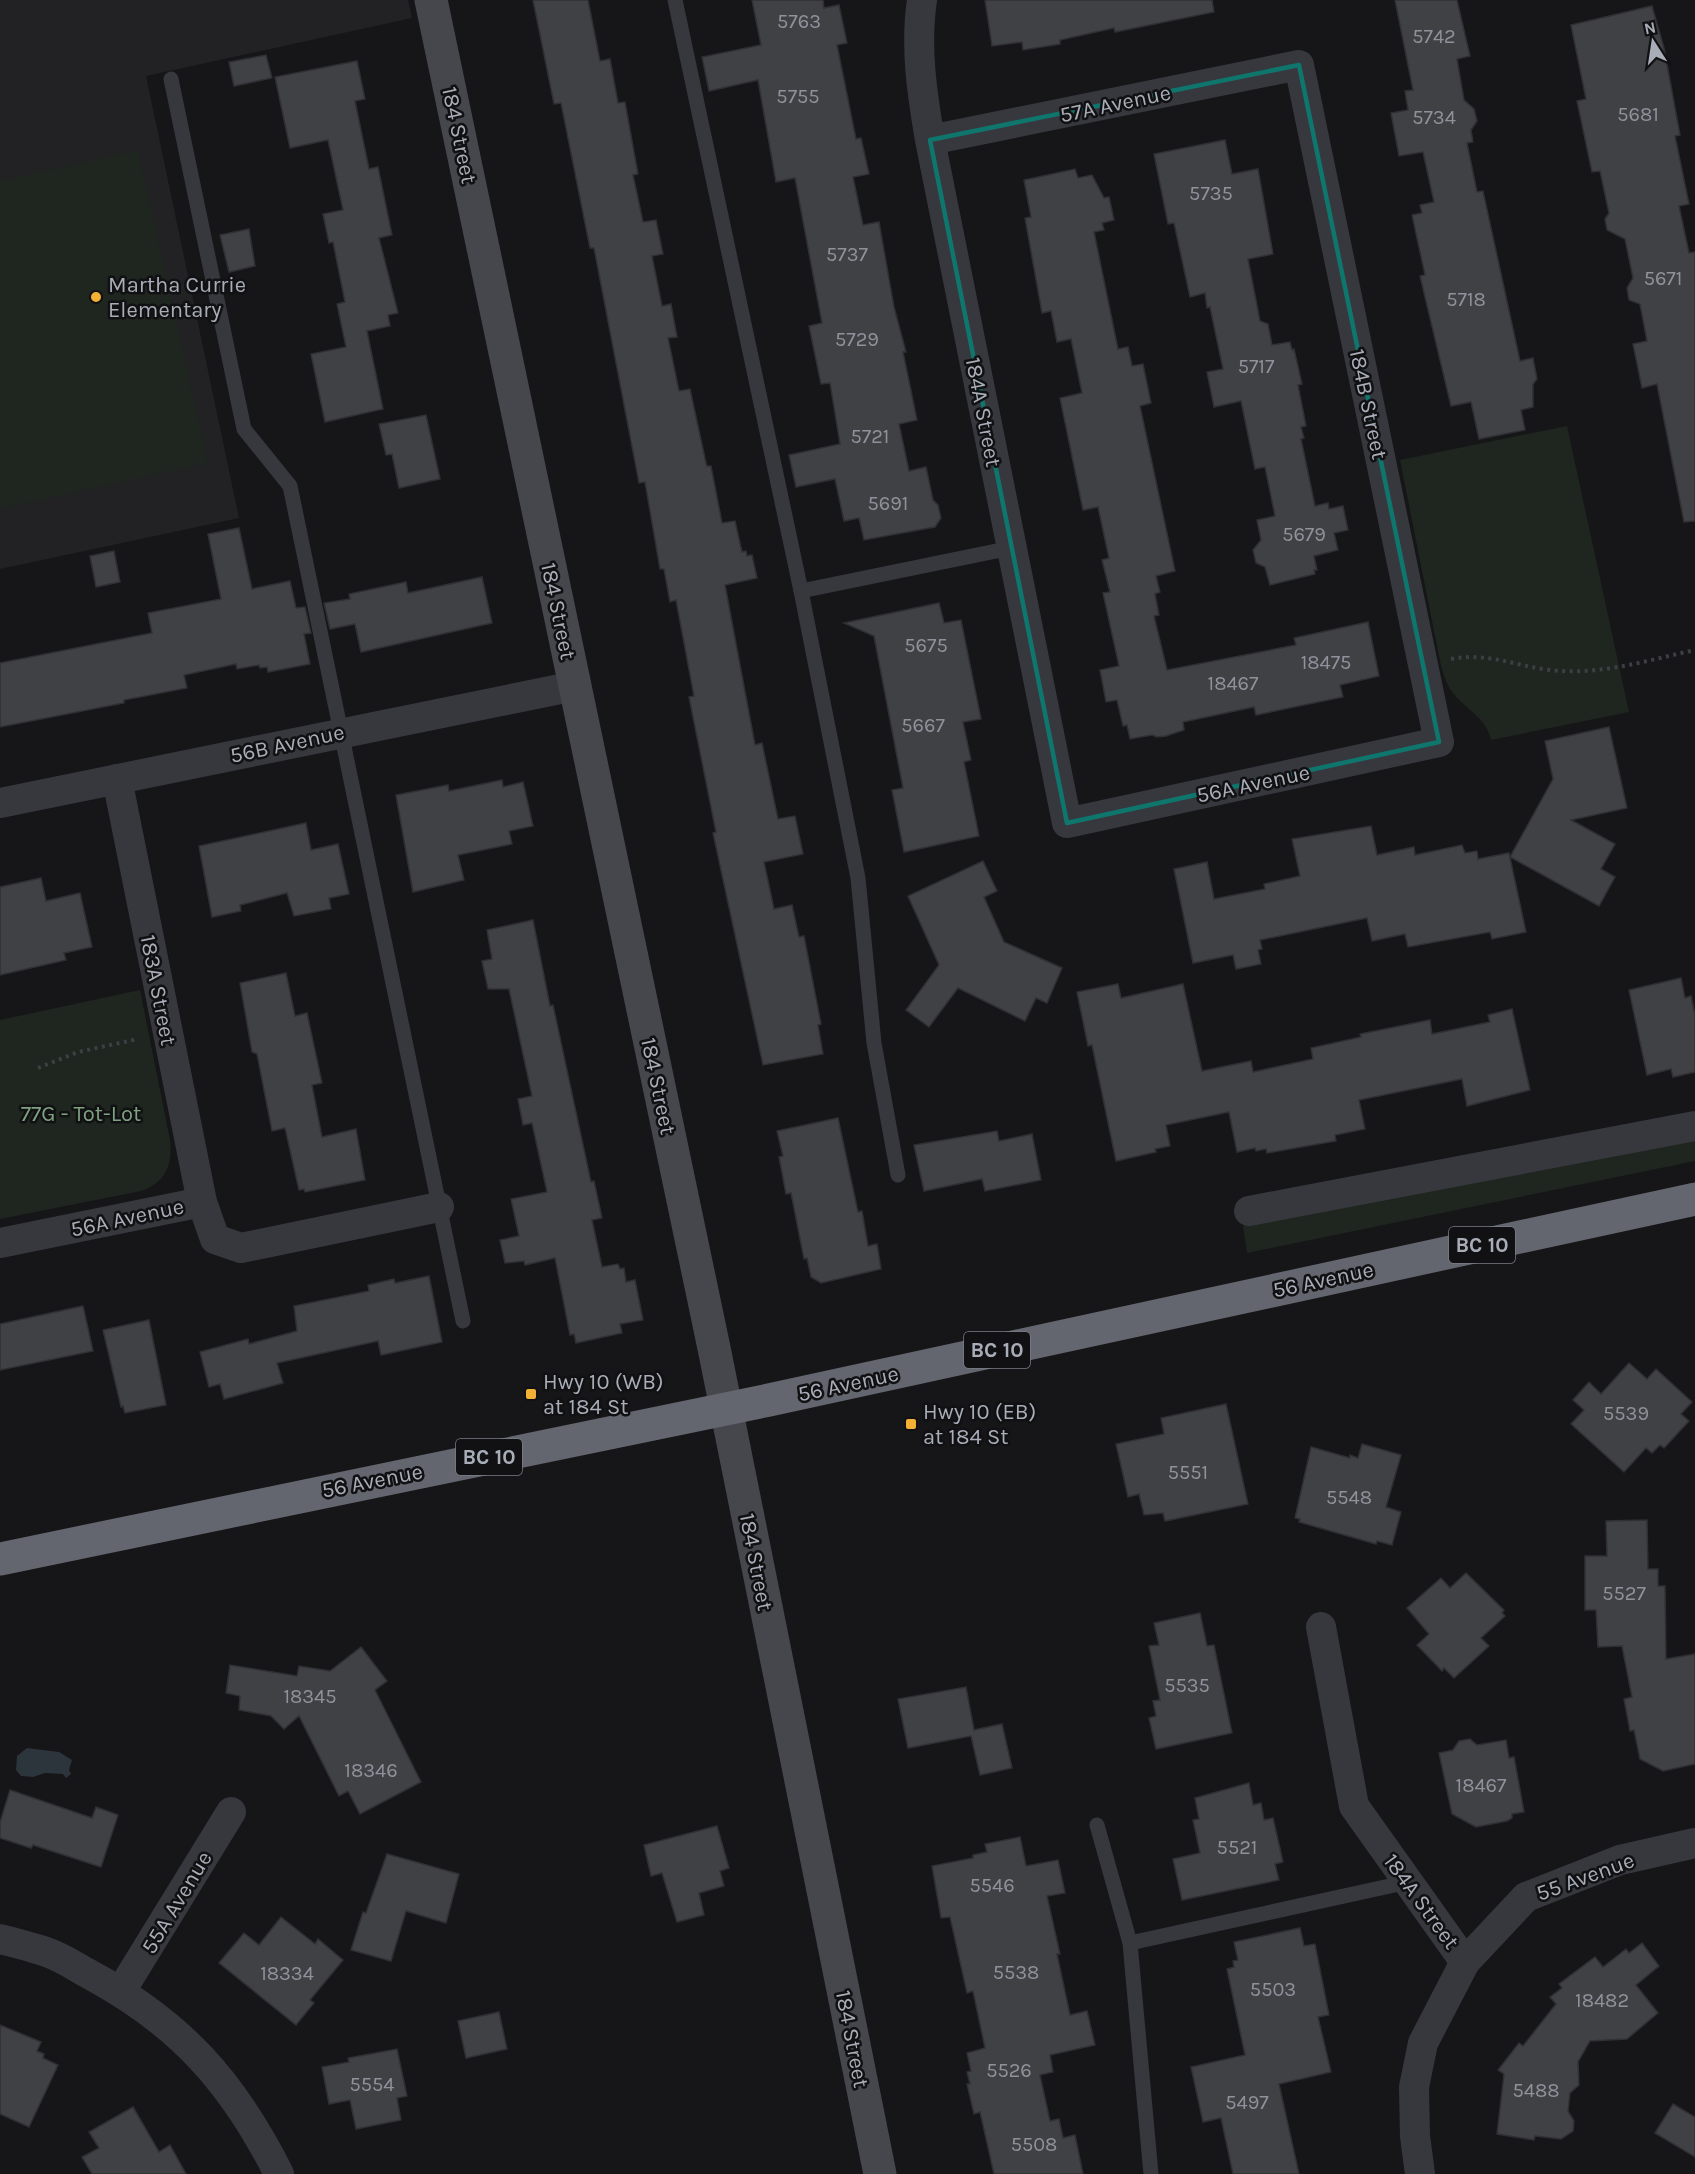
<svg xmlns="http://www.w3.org/2000/svg" width="1695" height="2174" font-family="Karla,sans-serif">
	<style>
		.built { fill: #222225 }
		.green { fill: #1e261f }
		.water { fill: #2c353c }
		.building { fill: #404145; stroke: #303034; stroke-width: 1.5 }
		.lines { fill: none; stroke-linecap: round; stroke-linejoin: round }
		.path { stroke: #3d3f44; stroke-width: 4; stroke-dasharray: 3 4.5; stroke-linecap: butt }
		.lane { stroke: #37383d; stroke-width: 15 }
		.street { stroke: #37383d; stroke-width: 30 }
		.secondary { stroke: #45474d; stroke-width: 33 }
		.highway { stroke: #63666e; stroke-width: 33 }
		.marked { fill: none; stroke: #0f766e; stroke-width: 4.5; stroke-linejoin: round }
		.poi-dot { fill: #f2b134; stroke: #111113; stroke-width: 2 }
		.labels { text-anchor: middle; stroke-width: 5; stroke-linejoin: round; paint-order: stroke }
		.number-label { font-size: 20px; fill: #8e929b }
		.shield { fill: #111113; stroke: #7b7e86; stroke-width: 1.5 }
		.shield-label { font-size: 21px; font-weight: bold; fill: #a8adb8 }
		.street-label { font-size: 22px; fill: #a8adb8; stroke: #111113 }
		.poi-label { font-size: 22px; fill: #a8adb8; stroke: #111113; text-anchor: start }
		.park-label { font-size: 22px; fill: #7fa381; stroke: #111113 }
	</style>
	<rect width="100%" height="100%" fill="#161618"/>
	<polygon class="built" points="0,0 408,0 412,18 146,76 239,518 0,569"/>
	<g class="green">
		<polygon points="138,150 208,463 0,509 0,181"/>
		<path d="M 1567,426 L 1629,712 L 1491,740 C 1486,717 1466,710 1453,693 C 1447,686 1444,675 1441,666 L 1400,460 Z"/>
		<path d="M 140,990 L 170,1140 C 173,1165 165,1183 141,1191 L 0,1219 L 0,1020 Z"/>
		<polygon points="1695,1140 1695,1161 1247,1253 1243,1226"/>
	</g>
	<polygon class="water" points="27,1748 59,1752 72,1760 69,1770 71,1774 66,1778 63,1774 45,1773 33,1777 21,1776 16,1770 17,1756"/>
	<g class="building">
		<polygon points="533,0 588,0 600,61 610,59 618,103 625,102 638,174 633,175 643,222 656,220 663,254 652,256 662,306 671,304 677,337 668,338 679,391 690,389 706,463 707,466 711,466 722,523 735,521 742,552 746,551 747,556 752,555 757,578 725,585 755,745 762,743 778,819 795,816 803,854 764,862 774,909 792,905 799,937 804,936 821,1024 818,1025 823,1054 763,1065 713,833 716,832 689,697 694,696 676,600 670,602 664,569 660,569 645,482 639,483 594,248 590,248 561,103 554,104"/>
		<polygon points="752,0 823,0 824,8 839,5 847,43 837,45 856,139 861,138 869,174 853,177 863,225 879,222 894,307 906,352 903,352 917,420 899,424 909,471 926,467 933,500 938,505 941,518 935,527 864,540 859,518 844,521 835,479 796,487 789,455 840,444 830,383 821,384 809,326 822,323 795,178 776,182 758,80 709,91 702,57 761,45"/>
		<polygon points="985,0 1212,0 1214,12 1115,32 1114,28 1060,40 1060,44 1023,50 1022,42 992,46"/>
		<polygon points="1395,0 1457,0 1470,56 1457,59 1464,100 1474,109 1477,121 1471,130 1473,142 1467,143 1477,192 1483,191 1520,361 1533,358 1537,379 1533,384 1533,407 1521,410 1525,430 1479,439 1471,402 1451,406 1420,276 1425,275 1412,215 1422,213 1420,205 1434,202 1423,152 1399,156 1391,113 1408,110 1405,91 1413,90"/>
		<polygon points="1652,6 1664,48 1680,135 1675,136 1689,204 1679,206 1689,253 1695,252 1695,521 1684,522 1657,384 1642,388 1633,344 1647,341 1640,304 1629,300 1627,288 1633,278 1625,239 1607,230 1605,219 1609,213 1600,171 1592,172 1577,101 1586,99 1571,25"/>
		<polygon points="266,55 272,78 234,86 229,62"/>
		<polygon points="357,61 365,99 355,101 369,169 378,167 392,235 379,238 398,313 388,315 390,326 367,331 383,409 325,422 311,354 346,347 337,304 345,302 333,242 329,243 323,214 343,210 328,140 290,148 275,77"/>
		<polygon points="1225,140 1232,174 1258,169 1273,254 1248,259 1260,321 1268,324 1272,345 1290,342 1292,350 1294,349 1302,384 1298,385 1306,426 1301,427 1304,438 1301,439 1315,506 1328,503 1329,509 1343,506 1348,530 1334,533 1338,550 1314,556 1317,570 1314,570 1315,574 1270,585 1265,567 1256,563 1253,550 1261,540 1257,520 1275,516 1265,467 1255,469 1241,401 1214,407 1207,372 1223,369 1210,307 1207,308 1205,293 1190,297 1174,223 1168,224 1154,154"/>
		<polygon points="1075,169 1078,178 1092,175 1104,198 1109,197 1114,220 1102,223 1104,230 1094,232 1118,349 1128,347 1132,366 1143,364 1151,403 1140,406 1175,571 1156,576 1160,592 1155,594 1159,615 1154,616 1167,670 1296,645 1294,638 1368,622 1379,676 1340,685 1343,697 1256,715 1254,707 1183,722 1184,730 1166,736 1157,737 1152,735 1130,739 1127,725 1123,726 1117,700 1106,702 1100,670 1119,666 1103,593 1110,592 1102,560 1109,558 1098,507 1083,510 1060,398 1082,393 1071,339 1057,342 1051,311 1042,313 1025,218 1031,217 1024,180"/>
		<polygon points="249,229 255,266 229,272 220,235"/>
		<polygon points="426,415 440,479 399,488 392,454 386,455 379,424"/>
		<polygon points="239,528 252,589 290,581 296,608 305,607 311,633 304,634 310,664 268,672 267,667 260,668 259,665 237,669 236,664 184,675 187,688 124,700 124,703 0,727 0,663 152,633 148,613 221,599 208,534"/>
		<polygon points="114,551 120,582 96,587 90,556"/>
		<polygon points="482,577 492,623 361,652 355,624 330,629 324,603 350,599 349,594 406,582 408,593"/>
		<polygon points="939,603 944,623 961,620 981,719 963,722 971,760 964,762 979,836 904,852 892,790 903,788 874,636 844,623"/>
		<polygon points="1609,727 1627,808 1571,820 1615,844 1601,869 1615,877 1599,906 1510,857 1553,779 1545,741"/>
		<polygon points="502,780 503,787 523,782 533,826 509,831 512,844 458,855 464,880 413,892 396,795 448,785 449,791"/>
		<polygon points="306,823 311,850 338,844 349,894 329,898 331,909 294,916 287,893 240,905 241,911 212,917 199,846"/>
		<polygon points="1371,826 1377,855 1414,847 1415,855 1462,845 1465,853 1477,851 1478,859 1509,853 1526,932 1492,939 1490,932 1408,947 1405,934 1372,941 1367,918 1260,940 1262,949 1258,950 1261,964 1236,969 1233,955 1193,963 1174,869 1207,862 1214,899 1265,889 1264,884 1300,876 1292,839"/>
		<polygon points="983,861 997,891 984,897 1004,942 1062,968 1047,1003 1036,998 1025,1021 958,988 929,1027 906,1010 939,965 908,896"/>
		<polygon points="41,878 46,901 80,893 92,947 64,953 66,960 0,975 0,887"/>
		<polygon points="533,920 550,1006 553,1005 591,1182 594,1181 602,1218 592,1220 602,1267 618,1264 620,1269 624,1268 626,1282 635,1280 643,1320 620,1324 622,1333 576,1343 574,1334 570,1335 555,1258 525,1265 524,1261 505,1263 500,1240 519,1236 511,1199 547,1192 532,1123 523,1125 518,1099 532,1096 509,989 488,989 482,961 492,959 487,930"/>
		<polygon points="286,973 295,1016 307,1013 322,1083 312,1085 322,1137 356,1129 365,1180 305,1192 304,1189 299,1190 285,1128 272,1131 257,1054 252,1052 240,983"/>
		<polygon points="1681,978 1685,998 1691,996 1695,1015 1695,1072 1673,1077 1671,1069 1647,1075 1629,990"/>
		<polygon points="1118,984 1121,998 1183,984 1202,1071 1251,1061 1253,1072 1313,1059 1311,1048 1361,1037 1360,1034 1430,1020 1432,1034 1490,1022 1488,1015 1512,1009 1530,1090 1467,1106 1462,1079 1359,1100 1365,1129 1335,1135 1336,1141 1267,1153 1266,1149 1256,1151 1255,1148 1237,1152 1229,1112 1166,1125 1170,1146 1155,1149 1156,1152 1116,1161 1092,1045 1088,1046 1077,992"/>
		<polygon points="838,1118 858,1212 862,1211 868,1246 877,1244 881,1269 821,1283 811,1277 807,1258 804,1259 791,1193 786,1194 779,1157 783,1156 777,1131"/>
		<polygon points="997,1131 999,1141 1032,1134 1041,1180 985,1191 982,1179 924,1191 914,1145"/>
		<polygon points="429,1276 442,1342 381,1355 378,1341 277,1363 283,1383 224,1399 220,1384 209,1387 200,1352 248,1339 249,1344 297,1331 294,1306 369,1291 368,1285 394,1279 395,1283"/>
		<polygon points="83,1306 93,1351 0,1370 0,1324"/>
		<polygon points="149,1320 166,1405 125,1413 123,1406 121,1407 103,1330"/>
		<polygon points="1629,1363 1647,1379 1656,1369 1692,1402 1681,1414 1689,1421 1664,1448 1660,1445 1652,1453 1646,1448 1624,1472 1571,1424 1584,1410 1573,1400 1589,1382 1601,1394"/>
		<polygon points="1226,1404 1248,1504 1165,1521 1163,1513 1144,1515 1139,1494 1128,1497 1116,1444 1164,1434 1161,1418"/>
		<polygon points="1362,1444 1401,1455 1386,1507 1401,1512 1392,1545 1377,1541 1376,1544 1299,1522 1300,1519 1295,1518 1311,1447 1350,1458 1350,1455 1358,1458"/>
		<polygon points="1647,1520 1648,1569 1658,1569 1658,1586 1665,1586 1666,1659 1695,1654 1695,1764 1663,1771 1640,1759 1634,1730 1630,1731 1624,1699 1632,1697 1622,1646 1598,1647 1596,1610 1585,1610 1585,1556 1607,1556 1606,1521"/>
		<polygon points="1466,1573 1504,1610 1502,1613 1505,1616 1481,1638 1489,1646 1454,1678 1444,1668 1442,1671 1417,1645 1429,1634 1407,1608 1441,1578 1450,1588"/>
		<polygon points="1200,1613 1207,1646 1214,1645 1232,1733 1156,1749 1149,1718 1156,1716 1153,1701 1160,1700 1149,1646 1159,1645 1154,1623"/>
		<polygon points="361,1647 387,1681 375,1690 421,1782 360,1814 348,1791 339,1796 299,1716 284,1729 271,1716 239,1710 240,1696 226,1693 230,1665 297,1676 299,1666 330,1671"/>
		<polygon points="966,1687 974,1730 1002,1724 1012,1768 980,1775 971,1736 908,1748 898,1699"/>
		<polygon points="1470,1739 1477,1745 1506,1740 1509,1758 1514,1757 1524,1812 1512,1814 1512,1818 1507,1821 1476,1827 1452,1814 1439,1753 1453,1750 1459,1741"/>
		<polygon points="1249,1783 1253,1805 1261,1803 1264,1820 1273,1818 1283,1862 1275,1864 1279,1880 1182,1900 1173,1859 1200,1853 1193,1820 1199,1819 1195,1798"/>
		<polygon points="10,1790 92,1818 96,1807 118,1815 101,1867 33,1845 31,1848 0,1838 0,1822"/>
		<polygon points="717,1826 729,1868 720,1871 724,1886 699,1893 704,1915 677,1922 662,1873 651,1876 644,1845"/>
		<polygon points="1020,1837 1026,1866 1058,1860 1065,1893 1047,1896 1060,1954 1057,1954 1070,2015 1087,2011 1095,2045 1050,2055 1053,2072 1040,2075 1050,2121 1059,2119 1063,2138 1075,2135 1083,2174 994,2174 980,2112 974,2114 967,2084 970,2084 967,2072 971,2071 967,2053 985,2048 973,1991 967,1993 950,1917 941,1918 932,1866 973,1858 973,1855 987,1852 985,1844"/>
		<polygon points="387,1854 459,1874 446,1923 406,1911 391,1961 351,1950 363,1912 366,1913"/>
		<polygon points="281,1917 315,1944 318,1939 343,1960 310,2000 314,2003 296,2025 219,1963 244,1933 259,1945"/>
		<polygon points="1300,1928 1304,1946 1315,1944 1329,2015 1318,2017 1331,2072 1279,2084 1299,2174 1233,2174 1221,2118 1203,2122 1191,2067 1245,2055 1227,1969 1234,1967 1233,1961 1238,1960 1234,1942"/>
		<polygon points="1642,1943 1659,1966 1636,1985 1658,2013 1627,2039 1590,2041 1578,2062 1579,2085 1570,2093 1568,2111 1574,2121 1573,2131 1561,2139 1535,2136 1534,2140 1497,2134 1504,2074 1498,2070 1519,2043 1523,2046 1556,2004 1550,1997 1562,1988 1559,1984 1595,1957 1603,1967 1626,1949 1629,1953"/>
		<polygon points="499,2012 507,2049 466,2058 458,2021"/>
		<polygon points="0,2025 41,2042 37,2051 44,2054 43,2058 58,2065 29,2127 0,2114"/>
		<polygon points="397,2049 407,2096 397,2098 401,2120 356,2129 350,2100 329,2104 322,2067 349,2062 348,2058"/>
		<polygon points="1673,2104 1695,2117 1695,2157 1655,2133"/>
		<polygon points="133,2107 159,2152 170,2145 186,2174 92,2174 82,2157 99,2148 89,2132"/>
	</g>
	<g class="lines">
		<g class="path">
			<path d="M 1451,659 C 1488,652 1515,666 1550,670 C 1599,676 1648,660 1695,650"/>
			<polyline points="38,1068 78,1052 138,1039"/>
		</g>
		<g class="lane">
			<polyline points="675,0 801,591 858,878 874,1043 898,1175"/>
			<polyline points="171,79 244,429 290,486 463,1321"/>
			<polyline points="801,591 1011,548"/>
			<polyline points="1097,1825 1130,1943 1151,2174"/>
			<polyline points="1130,1943 1408,1882"/>
		</g>
		<g class="street">
			<path d="M 922,0 C 915,47 922,93 930,140 L 1067,823 L 1439,742 L 1299,65 L 930,140"/>
			<polyline points="117,779 202,1202 215,1239 241,1248 439,1207"/>
			<polyline points="0,803 575,686"/>
			<polyline points="1249,1211 1695,1126"/>
			<polyline points="0,1243 202,1202"/>
			<polyline points="1321,1627 1354,1806 1465,1962"/>
			<path d="M 0,1939 C 16,1943 33,1947 49,1953 C 63,1958 76,1967 89,1974 C 180,2023 233,2082 279,2174"/>
			<polyline points="121,1991 231,1812"/>
			<polyline points="1420,2174 1415,2136 1414,2087 1423,2043 1465,1962 1526,1897 1620,1860 1695,1843"/>
		</g>
		<polyline class="secondary" points="431,0 714,1348 880,2174"/>
		<polyline class="highway" points="0,1559 769,1400 1695,1199"/>
	</g>
	<path class="marked" d="M 1299,65 L 1439,742 L 1067,823 L 930,140 Z"/>
	<g class="poi-dot">
		<circle cx="96" cy="297" r="6"/>
		<rect x="525" y="1388" width="12" height="12" rx="3"/>
		<rect x="905" y="1418" width="12" height="12" rx="3"/>
	</g>
	<g class="labels">
		<g class="number-label">
			<text x="799" y="28">5763</text>
			<text x="1434" y="43">5742</text>
			<text x="798" y="103">5755</text>
			<text x="1638" y="121">5681</text>
			<text x="1434" y="124">5734</text>
			<text x="1211" y="200">5735</text>
			<text x="847" y="261">5737</text>
			<text x="1663" y="285">5671</text>
			<text x="1466" y="306">5718</text>
			<text x="857" y="346">5729</text>
			<text x="1256" y="373">5717</text>
			<text x="870" y="443">5721</text>
			<text x="888" y="510">5691</text>
			<text x="1304" y="541">5679</text>
			<text x="926" y="652">5675</text>
			<text x="1326" y="669">18475</text>
			<text x="1233" y="690">18467</text>
			<text x="923" y="732">5667</text>
			<text x="1626" y="1420">5539</text>
			<text x="1188" y="1479">5551</text>
			<text x="1349" y="1504">5548</text>
			<text x="1624" y="1600">5527</text>
			<text x="1187" y="1692">5535</text>
			<text x="310" y="1703">18345</text>
			<text x="371" y="1777">18346</text>
			<text x="1481" y="1792">18467</text>
			<text x="1237" y="1854">5521</text>
			<text x="992" y="1892">5546</text>
			<text x="1016" y="1979">5538</text>
			<text x="287" y="1980">18334</text>
			<text x="1273" y="1996">5503</text>
			<text x="1602" y="2007">18482</text>
			<text x="1009" y="2077">5526</text>
			<text x="372" y="2091">5554</text>
			<text x="1536" y="2097">5488</text>
			<text x="1247" y="2109">5497</text>
			<text x="1034" y="2151">5508</text>
		</g>
		<g class="shield">
			<rect x="1449" y="1227" width="66" height="36" rx="4.5"/>
			<rect x="964" y="1332" width="66" height="36" rx="4.5"/>
			<rect x="456" y="1439" width="66" height="36" rx="4.5"/>
		</g>
		<g class="shield-label">
			<text x="1482" y="1252">BC 10</text>
			<text x="997" y="1357">BC 10</text>
			<text x="489" y="1464">BC 10</text>
		</g>
		<g class="street-label">
			<text transform="translate(1115 103) rotate(-12)" y="8">57A Avenue</text>
			<text transform="translate(460 135) rotate(78)" y="8">184 Street</text>
			<text transform="translate(1369 404) rotate(78)" y="8">184B Street</text>
			<text transform="translate(984 412) rotate(79)" y="8">184A Street</text>
			<text transform="translate(559 611) rotate(78)" y="8">184 Street</text>
			<text transform="translate(287 743) rotate(-12)" y="8">56B Avenue</text>
			<text transform="translate(1253 783) rotate(-12)" y="8">56A Avenue</text>
			<text transform="translate(159 990) rotate(79)" y="8">183A Street</text>
			<text transform="translate(659 1086) rotate(78)" y="8">184 Street</text>
			<text transform="translate(127 1217) rotate(-12)" y="8">56A Avenue</text>
			<text transform="translate(1323 1279) rotate(-12)" y="8">56 Avenue</text>
			<text transform="translate(848 1383) rotate(-12)" y="8">56 Avenue</text>
			<text transform="translate(372 1480) rotate(-11)" y="8">56 Avenue</text>
			<text transform="translate(757 1562) rotate(79)" y="8">184 Street</text>
			<text transform="translate(1585 1876) rotate(-20)" y="8">55 Avenue</text>
			<text transform="translate(1422 1901) rotate(54)" y="8">184A Street</text>
			<text transform="translate(176 1902) rotate(-59)" y="8">55A Avenue</text>
			<text transform="translate(853 2039) rotate(79)" y="8">184 Street</text>
		</g>
		<g class="poi-label">
			<text x="108" y="292">Martha Currie<tspan x="108" dy="25">Elementary</tspan></text>
			<text x="543" y="1389">Hwy 10 (WB)<tspan x="543" dy="25">at 184 St</tspan></text>
			<text x="923" y="1419">Hwy 10 (EB)<tspan x="923" dy="25">at 184 St</tspan></text>
		</g>
		<g class="park-label">
			<text x="81" y="1121">77G - Tot-Lot</text>
		</g>
	</g>
	<g transform="translate(1653 42) rotate(348)" stroke="#111113" stroke-width="4.5" paint-order="stroke">
	<path d="M0-4.5L10 22L0 15L-10 22Z" fill="#a8adb8"/>
	<text y="-9" font-size="16" font-weight="bold" text-anchor="middle" fill="#a8adb8">N</text>
	</g>
</svg>
